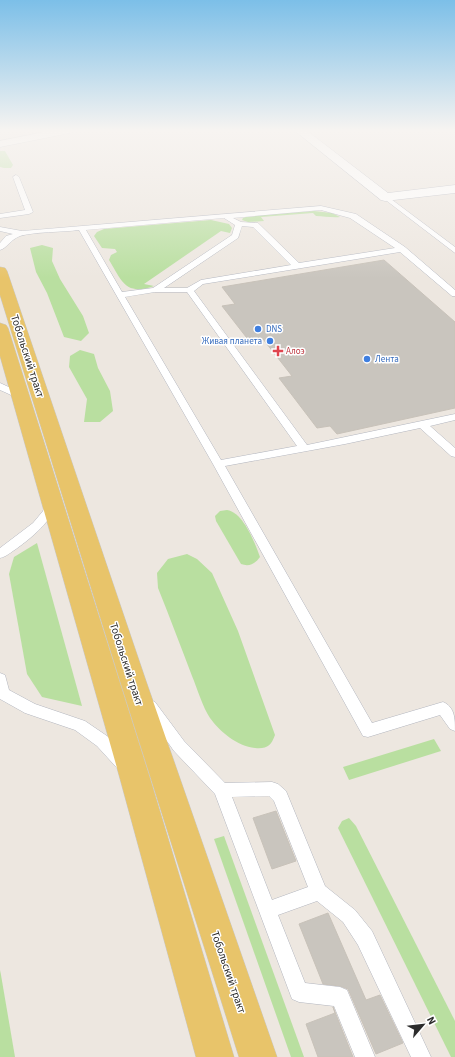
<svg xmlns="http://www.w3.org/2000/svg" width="455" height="1057" font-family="'Source Sans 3',sans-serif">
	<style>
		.green { fill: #b9dfa0 }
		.building { fill: #c9c5be; stroke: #c8c2b9 }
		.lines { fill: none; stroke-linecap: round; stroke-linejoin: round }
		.lane-casing { stroke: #b3b6bf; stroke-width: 1 }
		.street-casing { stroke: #b3b6bf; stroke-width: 1 }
		.primary-casing { stroke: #c8c8c8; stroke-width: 1 }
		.lane { fill: #fff; fill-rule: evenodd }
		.street { fill: #fff; fill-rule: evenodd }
		.primary { fill: #e8c46a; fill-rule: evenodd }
		.shop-dot { fill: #3f7fe0; stroke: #fff; stroke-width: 1.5 }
		.health-dot { fill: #e0444e; stroke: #fff; stroke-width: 1.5 }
		.labels { text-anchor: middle; stroke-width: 3; stroke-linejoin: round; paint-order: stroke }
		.far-shop-label { font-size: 9px; fill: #366cbe; stroke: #fff; text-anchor: start }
		.far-health-label { font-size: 9px; fill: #be3a42; stroke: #fff; text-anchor: start }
		.street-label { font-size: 11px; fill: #2c2c2c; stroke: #fff }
	</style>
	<rect width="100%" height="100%" fill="#ede7e0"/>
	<g class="green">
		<polygon points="0,151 5,151 13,165 11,168 4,168 0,167"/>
		<path d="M 314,211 L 332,213 L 340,217 C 332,218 324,216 316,216 L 313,213 L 261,217 L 264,221 L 248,222 L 242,220 L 243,218 L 249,216 Z"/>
		<path d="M 211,220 L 229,224 L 232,228 L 230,233 L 221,231 L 144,284 L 154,286 C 125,296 122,281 109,260 L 111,255 L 117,252 L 115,249 L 102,248 L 94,236 L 97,232 L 104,229 Z"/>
		<polygon points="42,245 53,248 52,261 60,279 83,316 89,333 81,341 64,337 47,293 36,272 30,248"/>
		<polygon points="80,350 94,354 98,368 110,391 113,411 100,422 84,422 87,399 69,367 70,356"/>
		<path d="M 227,510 C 243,512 255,543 260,557 C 255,564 249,567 241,564 L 216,521 L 215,516 L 220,511 Z"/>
		<polygon points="37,543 82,706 42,697 27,674 9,574 14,557"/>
		<path d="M 187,554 L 197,559 L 212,573 L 238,631 L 275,735 C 271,746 267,749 255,748 C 237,746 220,732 210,718 C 203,708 197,688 192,676 C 181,647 170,618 158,588 L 157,573 L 168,559 Z"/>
		<polygon points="434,739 441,751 349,780 343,767"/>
		<polygon points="349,818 356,826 455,1021 455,1057 451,1057 338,828 342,821"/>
		<polygon points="224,836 304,1057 291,1057 214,839"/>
		<polygon points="0,970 1,975 15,1057 0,1057"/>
	</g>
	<g class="building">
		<polygon points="384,260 455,322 455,408 337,434 330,426 317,428 279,378 292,376 263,339 250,342 222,306 235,304 222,287"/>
		<polygon points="276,811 296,861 272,869 253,818"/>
		<polygon points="328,913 366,1000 380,995 403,1043 376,1054 348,989 340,986 323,984 299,924"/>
		<polygon points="333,1007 353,1057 318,1057 306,1024 335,1013"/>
	</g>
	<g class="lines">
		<defs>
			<g id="lane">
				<polygon points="16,175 19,177 33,212 29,214 0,218 0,214 25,210 13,177"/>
				<polygon points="383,196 387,196 455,247 455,253 383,198"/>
				<path d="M 321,206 L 356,214 L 405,247 L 455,290 L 455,296 L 452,296 L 400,252 L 203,284 L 194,291 L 307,445 L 455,414 L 455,420 L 430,426 L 455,448 L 455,457 L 451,456 L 420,428 L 345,444 L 225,466 L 372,723 L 443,702 C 455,707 455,719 455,731 L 450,729 L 440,715 L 368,737 L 363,736 L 213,464 L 79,230 C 64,232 32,232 20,236 C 10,240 7,248 0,250 L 0,243 L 6,236 L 13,234 L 0,231 L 0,227 L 22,231 ZM 321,210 L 350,218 L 395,248 L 299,263 L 258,223 L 241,222 L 233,218 ZM 224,218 L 235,225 L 232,235 L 153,288 L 122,292 L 86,230 ZM 242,226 L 253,227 L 291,265 L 201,280 L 187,288 L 164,288 L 238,238 ZM 155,292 L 187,292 L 297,446 L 221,460 L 125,297 Z"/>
				<polygon points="0,383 24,394 25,396 20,399 0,390"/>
				<path d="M 52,499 L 56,500 L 58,503 C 49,523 34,536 16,549 C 11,552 6,557 0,558 L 0,548 L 33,523 L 43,511 L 48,500 Z"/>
				<polygon points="0,673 5,675 9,690 35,704 85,721 107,736 129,758 131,763 129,768 123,770 117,768 97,746 75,730 25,713 0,699"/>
				<path d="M 150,700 L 155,702 L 184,741 L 225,783 L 272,782 L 278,784 L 286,791 L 325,886 L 355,910 L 372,931 L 431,1057 L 411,1057 L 358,945 L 343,922 L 317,901 L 278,915 L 305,983 L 340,987 L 347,990 L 375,1057 L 355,1057 L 334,1006 L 299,1002 L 292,999 L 215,794 L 174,751 L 145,710 L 143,706 L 145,702 ZM 269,796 L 274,801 L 308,887 L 272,900 L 232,797 Z"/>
			</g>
			<g id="street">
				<polygon points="54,130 75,130 70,133 0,147 0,141"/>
				<polygon points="294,130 306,130 388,193 455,185 455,193 385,201 381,200"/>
			</g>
			<g id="primary">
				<polygon points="0,267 5,268 7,271 146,681 277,1057 239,1057 120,681 0,295"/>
				<polygon points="0,323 6,325 8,328 149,775 234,1057 196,1057 119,775 0,356"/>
			</g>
		</defs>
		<use href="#lane" class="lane-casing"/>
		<use href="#street" class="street-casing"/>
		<use href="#primary" class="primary-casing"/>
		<use href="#lane" class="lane"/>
		<use href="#street" class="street"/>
		<use href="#primary" class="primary"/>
	</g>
	<linearGradient id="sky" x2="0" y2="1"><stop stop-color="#7cbfe8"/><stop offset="0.47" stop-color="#f7f4f1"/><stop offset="1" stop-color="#f7f4f1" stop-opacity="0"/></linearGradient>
	<rect width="455" height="278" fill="url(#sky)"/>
	<g class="shop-dot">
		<circle cx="258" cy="329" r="4"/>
		<circle cx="270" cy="341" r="4"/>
		<circle cx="367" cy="359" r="4"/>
	</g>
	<path class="health-dot" d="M276 345h4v4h4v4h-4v4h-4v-4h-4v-4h4z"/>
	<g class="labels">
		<g class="far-shop-label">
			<text x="266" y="332">DNS</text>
			<text x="262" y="344" text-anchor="end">Живая планета</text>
			<text x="375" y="362">Лента</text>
		</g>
		<g class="far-health-label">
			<text x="286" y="354">Алоэ</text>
		</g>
		<g class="street-label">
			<text transform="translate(28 356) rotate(72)" y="4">Тобольский тракт</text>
			<text transform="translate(127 664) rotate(72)" y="4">Тобольский тракт</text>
			<text transform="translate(229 972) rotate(71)" y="4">Тобольский тракт</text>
		</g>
	</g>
	<g transform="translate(423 1025) rotate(62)" stroke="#ffffff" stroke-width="3" paint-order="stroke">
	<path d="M0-3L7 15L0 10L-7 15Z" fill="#2c2c2c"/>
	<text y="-6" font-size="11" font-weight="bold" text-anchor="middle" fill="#2c2c2c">N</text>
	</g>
</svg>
